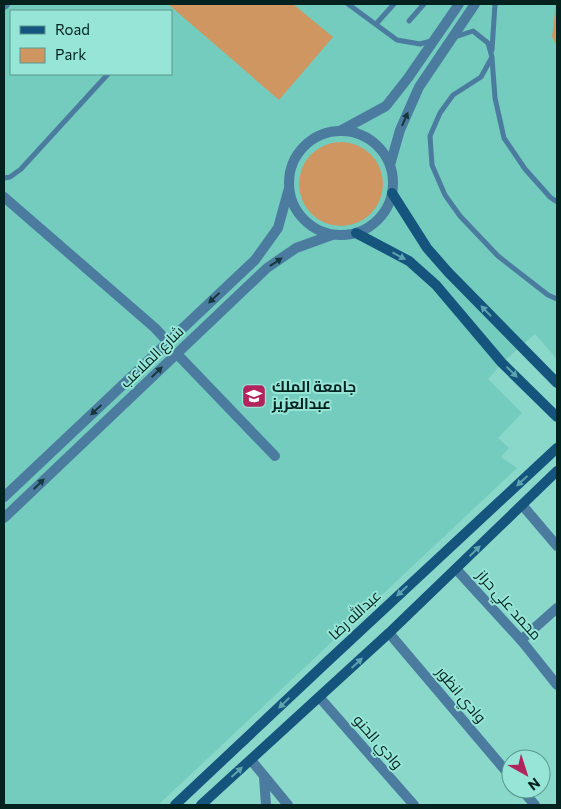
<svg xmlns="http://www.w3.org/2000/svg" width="561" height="809" font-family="Commissioner,Cairo,sans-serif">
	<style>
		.built { fill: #73ccbd; fill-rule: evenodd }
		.green { fill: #cf9662 }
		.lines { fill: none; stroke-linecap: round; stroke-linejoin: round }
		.lane { stroke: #4b7b9f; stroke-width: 5 }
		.street { stroke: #4b7b9f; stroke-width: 10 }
		.secondary { stroke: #14547d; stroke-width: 10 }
		.oneway { fill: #14383e }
		.oneway2 { fill: #5ca4ae }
		.labels { text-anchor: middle; stroke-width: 4; stroke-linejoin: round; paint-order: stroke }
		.street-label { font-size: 15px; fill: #01221e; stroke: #96e5d7 }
		.poi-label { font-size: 15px; font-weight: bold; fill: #01221e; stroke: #96e5d7; text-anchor: start }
	</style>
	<rect width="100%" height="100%" fill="#89d8ca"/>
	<path class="built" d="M 4,4 L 557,4 L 557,359 L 535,334 L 502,363 L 488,379 L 522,413 L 498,438 L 509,448 L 501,457 L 517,468 L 158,805 L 4,805 ZM 11,11 L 171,11 L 171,74 L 11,74 Z"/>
	<g class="green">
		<polygon points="168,4 293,4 333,37 279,100"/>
		<polygon points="556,4 557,4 557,46 552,37"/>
		<circle cx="341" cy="184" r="42"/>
	</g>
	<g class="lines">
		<g class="lane">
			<polyline points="348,4 397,40 420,44 431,41"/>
			<polyline points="409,21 424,4"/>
			<polyline points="376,24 394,4"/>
			<polyline points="455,37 473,31 488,43 492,57 481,77 453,95 440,113 430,136 432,165 445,195 460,216 498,256 548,295 557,299"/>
			<polyline points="492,50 495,4"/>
			<polyline points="492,58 495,98 504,138 525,169 550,197 557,202"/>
			<polyline points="4,178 10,177 21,169 108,74"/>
		</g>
		<g class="street">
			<polyline points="4,5 5,4"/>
			<polyline points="340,131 386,106 408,78 459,4"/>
			<circle cx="341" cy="183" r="52"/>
			<polyline points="390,165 400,130 419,87 475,4"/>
			<polyline points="4,197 155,328 168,342"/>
			<polyline points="177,354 275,456"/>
			<polyline points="4,497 255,260 278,228 289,188"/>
			<polyline points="523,506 557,546"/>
			<polyline points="4,518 267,268 296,248 332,235"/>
			<polyline points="456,569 521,640 557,685"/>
			<polyline points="389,633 511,777"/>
			<polyline points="521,640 557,608"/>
			<polyline points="320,698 414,805"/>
			<polyline points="251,760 288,805"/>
			<polyline points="264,777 266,805"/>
			<polyline points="521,789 535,805"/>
		</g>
		<g class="secondary">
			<polyline points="392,193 427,248 448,272 557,383"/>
			<polyline points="356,233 409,261 436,285 502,363 557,417"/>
			<polyline points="175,805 328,661 557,448"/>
			<polyline points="201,805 389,633 557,471"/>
		</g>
	</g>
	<defs><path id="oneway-solid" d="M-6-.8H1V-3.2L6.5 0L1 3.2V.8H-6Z" transform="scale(1.25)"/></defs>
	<g class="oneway">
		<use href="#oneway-solid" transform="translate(405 119) rotate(-66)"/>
		<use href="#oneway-solid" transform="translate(276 262) rotate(-34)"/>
		<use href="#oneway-solid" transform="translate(214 298) rotate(137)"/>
		<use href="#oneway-solid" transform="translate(157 372) rotate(-44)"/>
		<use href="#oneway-solid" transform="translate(96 410) rotate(137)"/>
		<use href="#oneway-solid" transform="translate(39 484) rotate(-44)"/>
	</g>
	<g class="oneway2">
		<use href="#oneway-solid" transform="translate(399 256) rotate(28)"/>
		<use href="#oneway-solid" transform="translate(486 311) rotate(-134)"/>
		<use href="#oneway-solid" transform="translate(512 372) rotate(44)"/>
		<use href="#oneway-solid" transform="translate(522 481) rotate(137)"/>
		<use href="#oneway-solid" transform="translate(475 551) rotate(-44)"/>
		<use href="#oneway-solid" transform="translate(402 591) rotate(137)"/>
		<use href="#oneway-solid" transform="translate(357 663) rotate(-43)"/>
		<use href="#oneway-solid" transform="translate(284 703) rotate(136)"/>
		<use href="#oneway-solid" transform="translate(237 772) rotate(-42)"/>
	</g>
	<defs>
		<symbol id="university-square" viewBox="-11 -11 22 22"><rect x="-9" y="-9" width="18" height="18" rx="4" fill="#b1245d" stroke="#96e5d7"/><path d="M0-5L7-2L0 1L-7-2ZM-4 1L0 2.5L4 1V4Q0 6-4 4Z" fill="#fff"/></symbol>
	</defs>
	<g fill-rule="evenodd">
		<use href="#university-square" x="240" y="382" width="28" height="28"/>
	</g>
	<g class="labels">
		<g class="street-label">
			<text transform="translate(152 357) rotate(-44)" y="5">شارع الملاعب</text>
			<text transform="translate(509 605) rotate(48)" y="5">محمد علي حراز</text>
			<text transform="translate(355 615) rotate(-43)" y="5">عبدالله رضا</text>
			<text transform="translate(461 695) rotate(50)" y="5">وادي انظور</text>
			<text transform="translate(378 742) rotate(49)" y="5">وادي الحنو</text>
		</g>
		<g class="poi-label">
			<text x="272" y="392">جامعة الملك<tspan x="272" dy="17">عبدالعزيز</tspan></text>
		</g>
	</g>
	<rect width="561" height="809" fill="none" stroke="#01221e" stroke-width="10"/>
	<rect x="10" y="10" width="162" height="65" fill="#96e5d7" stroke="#5a978d"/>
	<rect x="20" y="26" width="25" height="8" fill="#14547d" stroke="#5a978d"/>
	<text x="55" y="35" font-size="15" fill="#01221e">Road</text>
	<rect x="20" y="48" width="25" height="15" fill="#cf9662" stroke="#5a978d"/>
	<text x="55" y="60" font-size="15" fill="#01221e">Park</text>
	<g transform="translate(526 774) rotate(141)"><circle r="24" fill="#96e5d7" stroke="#5a978d"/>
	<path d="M0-4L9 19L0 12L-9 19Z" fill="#b1245d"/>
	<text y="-8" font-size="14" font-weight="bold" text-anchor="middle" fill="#01221e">N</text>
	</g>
</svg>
